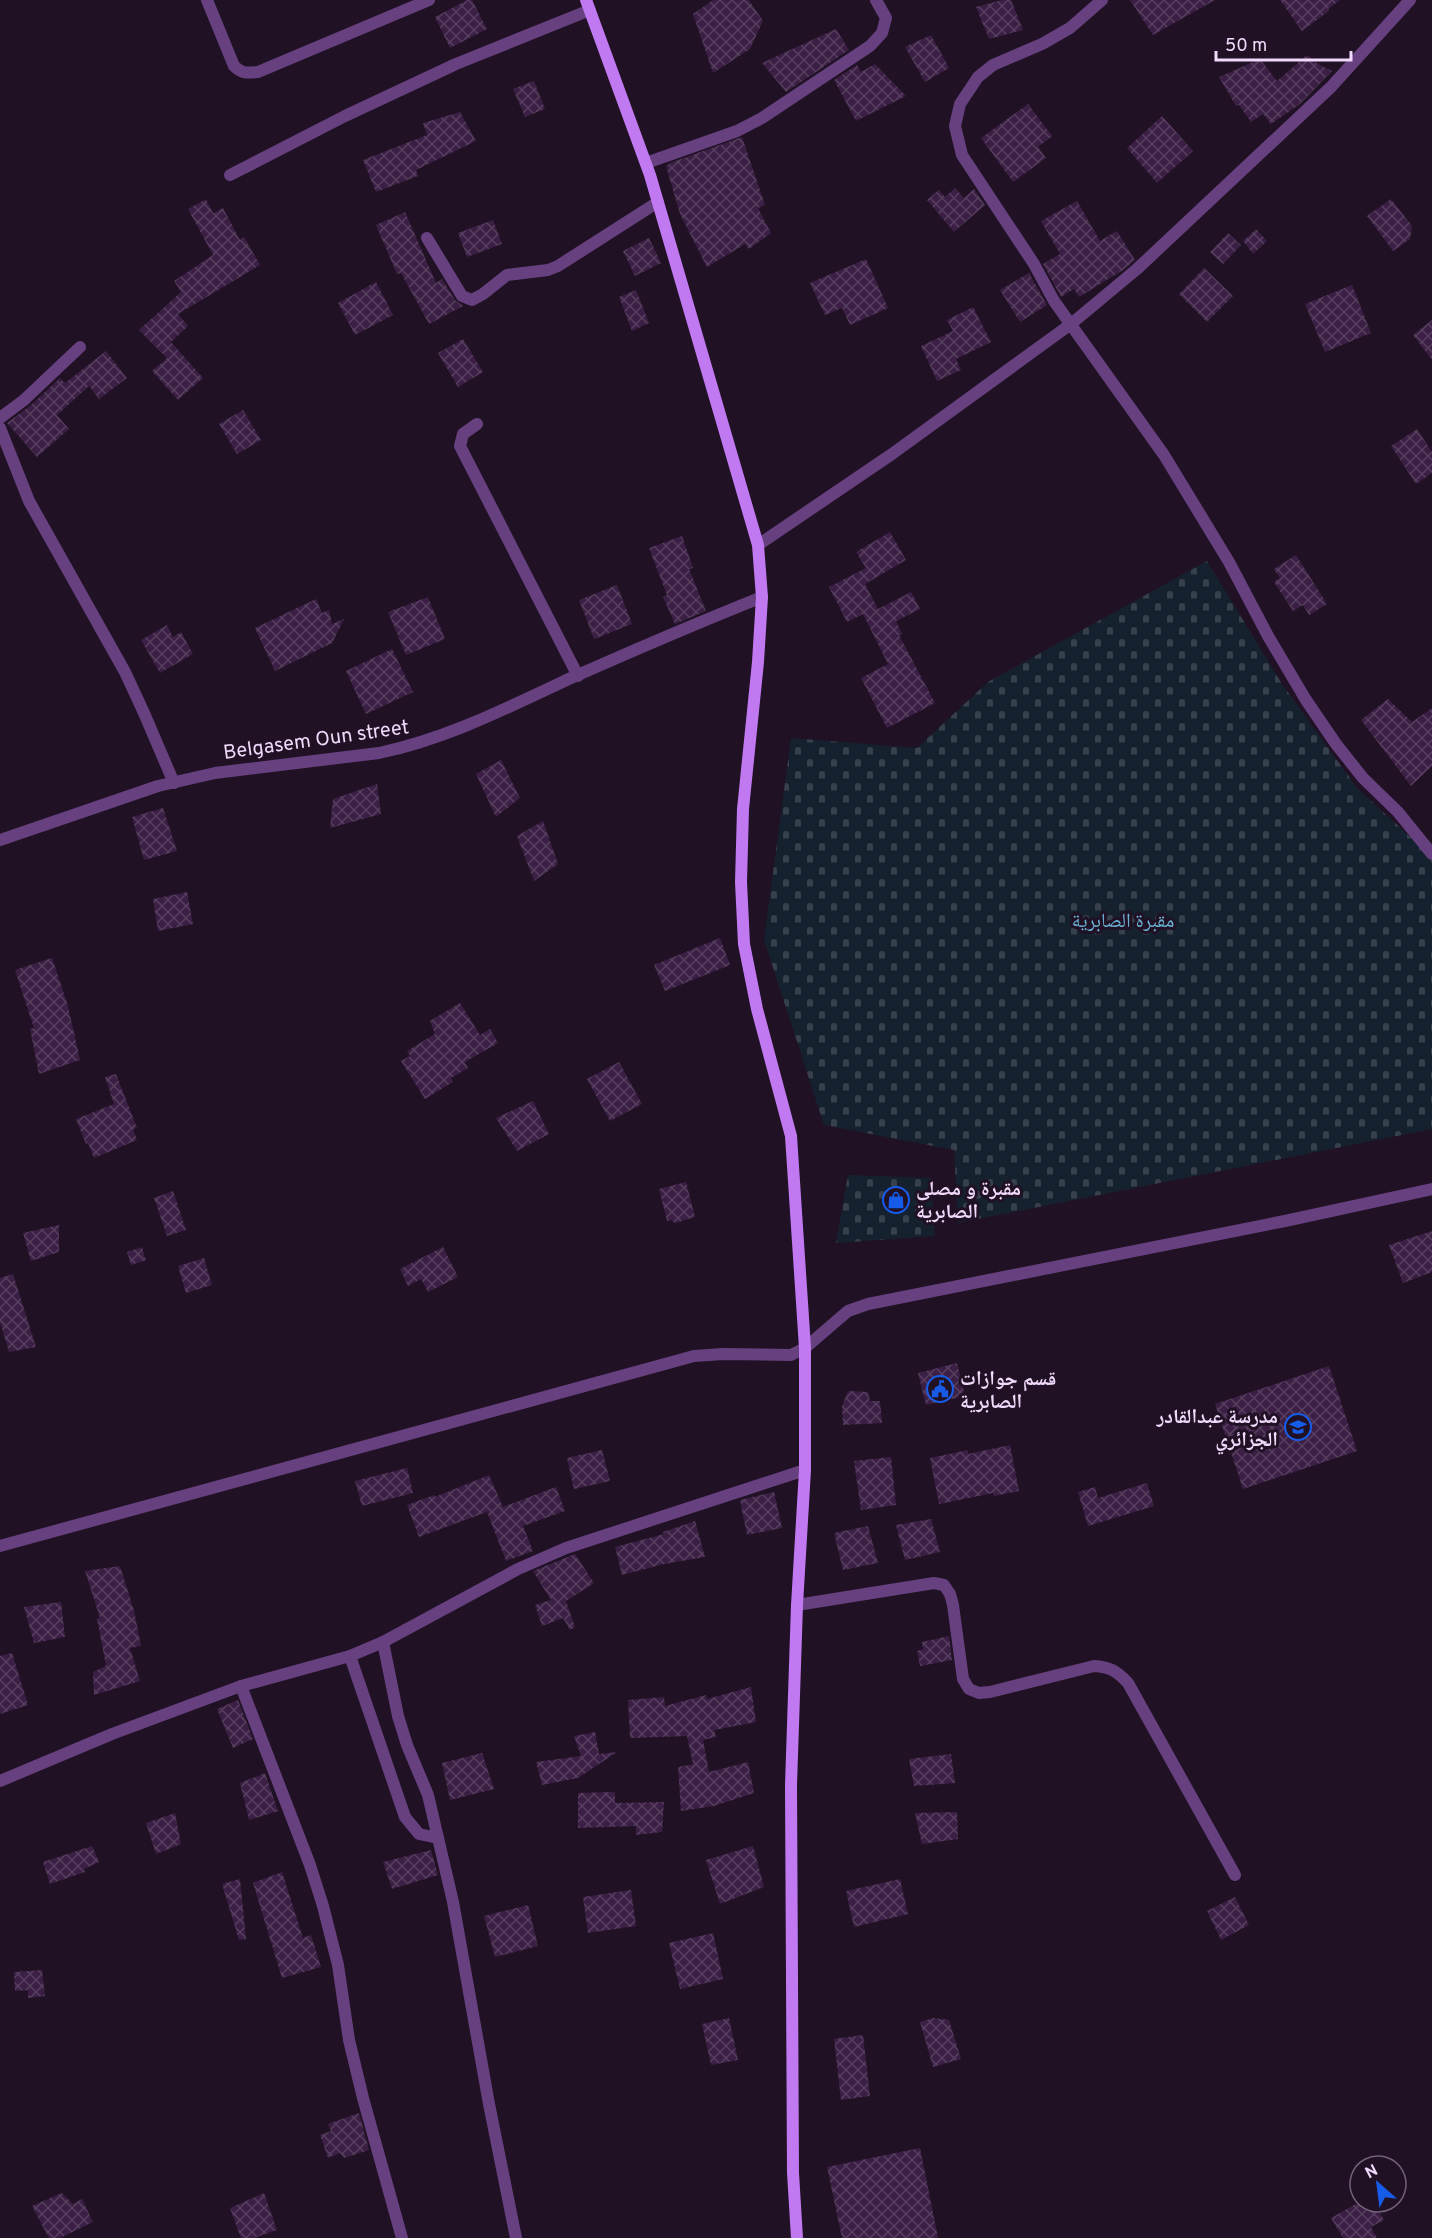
<svg xmlns="http://www.w3.org/2000/svg" width="1432" height="2238" font-family="Overpass,'Noto Naskh Arabic',sans-serif">
	<style>
		.cemetery { fill: url(#cemetery-stones) }
		.building { fill: url(#building-cross-hatch) }
		.lines { fill: none; stroke-linecap: round; stroke-linejoin: round }
		.street { stroke: #67417f; stroke-width: 12 }
		.secondary { stroke: #c179f2; stroke-width: 12 }
		.labels { text-anchor: middle; stroke-width: 6; stroke-linejoin: round; paint-order: stroke }
		.street-label { font-size: 20px; fill: #f0d9fb; stroke: #201125 }
		.park-label { font-size: 20px; fill: #6bb3d5; stroke: #201125 }
		.poi-label { font-size: 20px; font-weight: bold; fill: #f0d9fb; stroke: #201125; text-anchor: start }
	</style>
	<defs>
		<pattern id="cemetery-stones" width="16" height="16" patternUnits="userSpaceOnUse" patternTransform="scale(1.5)"><rect width="16" height="16" fill="#15212e"/><path d="M2 7V4a2 2 0 0 1 4 0v3zM10 15v-3a2 2 0 0 1 4 0v3z" fill="#37414d"/></pattern>
		<pattern id="building-cross-hatch" width="8" height="8" patternUnits="userSpaceOnUse" patternTransform="scale(1.5)"><rect width="8" height="8" fill="#3b1f44"/><path d="M0 0l8 8M0 8l8-8" fill="none" stroke="#583f60"/></pattern>
	</defs>
	<rect width="100%" height="100%" fill="#201125"/>
	<g class="cemetery">
		<polygon points="1207,561 1282,684 1357,788 1432,857 1432,1129 958,1223 954,1150 824,1125 764,940 791,738 917,748 988,682"/>
		<polygon points="848,1175 931,1178 935,1236 836,1243"/>
	</g>
	<g class="building">
		<polygon points="467,0 472,0 487,29 450,48 435,17"/>
		<polygon points="713,0 749,0 763,21 750,49 713,73 693,14"/>
		<polygon points="1002,0 1011,0 1023,30 989,39 976,7"/>
		<polygon points="1130,0 1215,0 1153,35"/>
		<polygon points="1280,0 1340,0 1328,9 1329,11 1302,31"/>
		<polygon points="836,29 849,50 786,92 762,63"/>
		<polygon points="931,35 949,68 925,82 905,47"/>
		<polygon points="1307,55 1318,64 1332,71 1300,104 1271,124 1263,114 1251,122 1239,105 1236,106 1219,77 1260,59 1277,81"/>
		<polygon points="875,64 906,96 856,121 834,80 857,65 861,72"/>
		<polygon points="534,81 545,109 525,117 513,89"/>
		<polygon points="1028,104 1052,136 1038,147 1046,158 1013,182 981,138"/>
		<polygon points="460,112 476,141 416,170 418,176 376,192 363,160 427,135 423,123"/>
		<polygon points="1162,116 1193,151 1157,183 1127,148"/>
		<polygon points="742,137 765,205 758,208 771,233 749,249 745,244 707,267 680,214 666,166 670,163"/>
		<polygon points="955,188 964,198 974,189 985,205 954,232 927,200 939,190 945,197"/>
		<polygon points="206,199 213,213 223,208 240,240 244,237 260,265 178,314 188,326 171,342 203,378 178,400 152,371 167,358 139,330 181,292 174,281 213,255 188,209"/>
		<polygon points="1391,199 1412,226 1410,239 1393,251 1367,216"/>
		<polygon points="1077,201 1100,241 1117,231 1135,260 1123,270 1079,297 1074,289 1061,297 1043,264 1060,254 1041,221"/>
		<polygon points="405,212 436,283 442,279 455,300 463,306 429,324 401,273 397,274 376,225"/>
		<polygon points="493,220 502,244 467,257 458,233"/>
		<polygon points="1256,229 1267,241 1253,254 1243,241"/>
		<polygon points="1228,233 1241,245 1223,264 1210,252"/>
		<polygon points="649,238 661,263 635,276 623,251"/>
		<polygon points="866,259 888,308 850,325 842,308 825,315 810,283"/>
		<polygon points="1204,268 1233,296 1207,322 1179,294"/>
		<polygon points="1029,273 1047,305 1020,322 1000,290"/>
		<polygon points="376,282 393,315 355,335 338,303"/>
		<polygon points="1352,285 1371,333 1325,352 1305,304"/>
		<polygon points="636,290 649,323 632,331 619,297"/>
		<polygon points="973,307 991,342 956,359 961,370 937,381 921,346 953,331 947,320"/>
		<polygon points="1432,320 1432,360 1413,335"/>
		<polygon points="463,339 483,372 458,387 438,353"/>
		<polygon points="106,351 127,378 99,399 89,386 57,415 69,429 37,457 7,423 30,406 60,378 65,383"/>
		<polygon points="243,410 261,440 237,454 219,424"/>
		<polygon points="1417,429 1432,452 1432,473 1416,484 1391,446"/>
		<polygon points="890,532 906,560 865,584 878,609 911,592 920,609 896,621 902,634 899,635 935,703 887,728 861,678 888,664 863,614 847,622 829,587 866,568 856,552"/>
		<polygon points="682,536 693,568 689,569 706,611 675,624 663,597 667,595 649,548"/>
		<polygon points="1296,555 1327,604 1309,615 1303,605 1293,611 1274,582 1280,578 1274,569"/>
		<polygon points="617,585 632,624 594,639 579,600"/>
		<polygon points="428,597 445,639 406,655 388,612"/>
		<polygon points="316,599 322,613 329,610 332,624 344,619 332,643 275,671 255,628"/>
		<polygon points="167,625 173,637 181,632 193,654 160,673 141,640"/>
		<polygon points="392,649 413,692 366,714 346,671"/>
		<polygon points="1388,699 1412,722 1432,708 1432,766 1411,786 1361,720"/>
		<polygon points="501,760 520,798 496,817 476,774"/>
		<polygon points="377,784 381,814 330,828 333,799"/>
		<polygon points="163,808 177,851 144,860 132,817"/>
		<polygon points="543,821 558,864 534,881 517,836"/>
		<polygon points="187,892 193,924 158,931 153,899"/>
		<polygon points="720,938 730,965 665,991 654,965"/>
		<polygon points="52,958 68,1006 80,1060 39,1074 30,1029 34,1028 15,970"/>
		<polygon points="460,1003 480,1035 490,1029 498,1043 465,1062 468,1068 451,1078 453,1082 425,1099 401,1061 410,1056 407,1051 435,1034 430,1021"/>
		<polygon points="619,1062 642,1104 610,1121 587,1079"/>
		<polygon points="116,1074 137,1128 133,1129 137,1140 94,1158 88,1143 86,1144 76,1119 114,1104 105,1077"/>
		<polygon points="533,1101 549,1134 517,1151 496,1118"/>
		<polygon points="686,1182 695,1217 675,1223 671,1220 667,1221 659,1189"/>
		<polygon points="173,1191 186,1230 167,1236 154,1198"/>
		<polygon points="59,1225 59,1252 31,1261 23,1233"/>
		<polygon points="1432,1231 1432,1272 1403,1283 1389,1245"/>
		<polygon points="142,1247 146,1260 131,1265 127,1252"/>
		<polygon points="443,1247 458,1277 428,1292 421,1279 408,1286 400,1269"/>
		<polygon points="204,1258 212,1285 186,1293 178,1266"/>
		<polygon points="13,1274 36,1347 9,1352 0,1322 0,1278"/>
		<polygon points="957,1363 965,1396 926,1405 918,1373"/>
		<polygon points="1329,1366 1357,1451 1243,1489 1215,1404"/>
		<polygon points="848,1391 868,1392 870,1401 880,1401 882,1423 843,1425 842,1406"/>
		<polygon points="1010,1445 1019,1491 994,1496 993,1493 939,1504 930,1458 968,1450 968,1454"/>
		<polygon points="602,1450 610,1481 574,1489 567,1458"/>
		<polygon points="891,1457 896,1505 861,1510 854,1461"/>
		<polygon points="407,1468 413,1493 362,1506 355,1481"/>
		<polygon points="489,1475 503,1507 556,1487 565,1511 523,1526 533,1551 506,1561 487,1512 419,1537 407,1505 434,1495 435,1497"/>
		<polygon points="1147,1483 1154,1506 1088,1526 1078,1492 1095,1487 1098,1498"/>
		<polygon points="774,1492 782,1528 747,1535 740,1500"/>
		<polygon points="931,1519 940,1552 905,1560 896,1525"/>
		<polygon points="695,1521 705,1557 664,1564 622,1575 615,1547 664,1534 663,1532"/>
		<polygon points="868,1526 878,1563 843,1570 834,1533"/>
		<polygon points="575,1554 594,1583 566,1601 575,1627 570,1630 563,1618 542,1626 535,1605 551,1600 533,1571"/>
		<polygon points="120,1566 134,1611 141,1646 130,1648 140,1681 94,1695 93,1672 106,1666 97,1619 100,1618 85,1571"/>
		<polygon points="61,1602 65,1637 34,1643 24,1607"/>
		<polygon points="949,1636 952,1660 920,1666 917,1651 923,1649 922,1642"/>
		<polygon points="12,1653 28,1705 0,1714 0,1656"/>
		<polygon points="751,1687 756,1722 714,1730 716,1737 703,1740 709,1772 748,1762 754,1793 714,1806 681,1811 678,1767 693,1764 687,1736 630,1738 628,1700 664,1697 665,1706 706,1695 707,1699"/>
		<polygon points="238,1700 253,1739 233,1748 217,1709"/>
		<polygon points="595,1732 599,1754 617,1752 578,1778 542,1785 536,1762 581,1756 574,1736"/>
		<polygon points="482,1753 494,1789 450,1800 442,1763"/>
		<polygon points="951,1754 955,1783 914,1786 909,1759"/>
		<polygon points="265,1773 278,1811 249,1820 240,1783"/>
		<polygon points="615,1792 615,1803 664,1802 662,1832 636,1835 636,1826 578,1828 578,1793"/>
		<polygon points="957,1812 958,1839 922,1844 915,1813"/>
		<polygon points="175,1813 181,1844 156,1854 146,1823"/>
		<polygon points="92,1846 99,1862 84,1869 85,1872 50,1884 43,1862"/>
		<polygon points="753,1846 764,1887 720,1904 706,1860"/>
		<polygon points="431,1850 438,1875 392,1889 383,1862"/>
		<polygon points="282,1872 303,1938 311,1935 321,1967 282,1978 253,1883"/>
		<polygon points="240,1879 246,1939 239,1940 222,1884"/>
		<polygon points="900,1879 908,1914 854,1927 846,1891"/>
		<polygon points="631,1890 636,1926 588,1933 583,1897"/>
		<polygon points="1235,1897 1249,1925 1221,1940 1207,1911"/>
		<polygon points="528,1905 538,1946 495,1957 484,1916"/>
		<polygon points="713,1933 723,1979 680,1989 669,1943"/>
		<polygon points="42,1970 45,1996 28,1998 28,1990 15,1991 14,1972"/>
		<polygon points="729,2018 738,2060 711,2065 702,2024"/>
		<polygon points="933,2018 949,2020 961,2059 933,2067 920,2022"/>
		<polygon points="863,2035 870,2096 841,2100 834,2039"/>
		<polygon points="359,2113 369,2150 344,2158 340,2153 328,2158 320,2135 331,2131 328,2124"/>
		<polygon points="920,2148 938,2238 842,2238 827,2167"/>
		<polygon points="62,2193 73,2204 82,2199 93,2222 60,2238 49,2238 32,2206"/>
		<polygon points="264,2193 277,2230 254,2238 241,2238 230,2208"/>
		<polygon points="1359,2202 1374,2202 1384,2220 1371,2227 1377,2238 1343,2238 1331,2218"/>
	</g>
	<g class="lines">
		<g class="street">
			<path d="M 207,0 L 234,66 C 242,74 248,73 258,72 L 429,0"/>
			<polyline points="1102,0 1070,28 1042,44 993,65 978,77 960,104 955,126 962,155 1034,264 1054,301 1164,455 1229,562 1268,636 1306,700 1336,744 1363,778 1398,812 1432,854"/>
			<polyline points="646,163 737,131 762,118 870,46 882,33 886,18 876,0"/>
			<polyline points="230,175 345,116 456,64 590,10"/>
			<polyline points="427,238 462,296 472,300 483,294 507,275 548,270 558,266 658,202"/>
			<polyline points="0,418 24,400 80,347"/>
			<polyline points="477,424 463,434 460,446 578,676"/>
			<polyline points="0,428 29,501 125,672 144,713 174,783"/>
			<polyline points="758,545 892,454 1071,324 1137,269 1331,87 1410,0"/>
			<path d="M 0,840 L 158,786 L 215,773 L 379,753 C 446,739 509,707 571,678 C 634,650 697,623 762,597"/>
			<polyline points="0,1546 694,1356 723,1354 791,1355 805,1348 848,1311 868,1304 1285,1221 1432,1189"/>
			<path d="M 797,1605 L 934,1583 L 944,1585 L 950,1594 L 953,1605 L 963,1679 L 969,1689 L 979,1693 L 990,1692 L 1094,1666 C 1110,1667 1117,1671 1128,1683 L 1235,1875"/>
			<polyline points="383,1642 398,1716 407,1745 428,1795 453,1902 489,2104 516,2238"/>
			<polyline points="350,1656 405,1817 419,1834 438,1838"/>
			<polyline points="241,1686 310,1865 323,1906 338,1965 349,2040 363,2098 402,2238"/>
			<polyline points="0,1781 112,1734 241,1686 350,1656 383,1642 518,1569 566,1548 805,1470"/>
		</g>
		<polyline class="secondary" points="586,0 650,175 758,545 762,597 758,662 743,809 741,882 744,944 757,1009 791,1136 805,1348 805,1470 797,1605 791,1785 793,2173 797,2238"/>
	</g>
	<defs>
		<symbol id="shop-ring" viewBox="-11 -11 22 22"><circle r="9.5" fill="#201125" stroke="#175ce9" stroke-width="1.5"/><path d="M-5-2.5h2.3a2.7 3.5 0 0 1 5.4 0H5L5.5 6h-11ZM-1.5-2.5h3a1.5 2.3 0 0 0-3 0Z" fill="#175ce9"/></symbol>
		<symbol id="civic-ring" viewBox="-11 -11 22 22"><circle r="9.5" fill="#201125" stroke="#175ce9" stroke-width="1.5"/><path d="M-.6-6.5H3V-4.5H.6V-3L4-1V1h2V6H-6V1h2V-1L-.6-3ZM-1.2 2.5V6h2.4V2.5Z" fill="#175ce9"/></symbol>
		<symbol id="school-ring" viewBox="-11 -11 22 22"><circle r="9.5" fill="#201125" stroke="#175ce9" stroke-width="1.5"/><path d="M0-5L7-2L0 1L-7-2ZM-4 1L0 2.5L4 1V4Q0 6-4 4Z" fill="#175ce9"/></symbol>
	</defs>
	<g fill-rule="evenodd">
		<use href="#shop-ring" x="881" y="1185" width="30" height="30"/>
		<use href="#civic-ring" x="925" y="1374" width="30" height="30"/>
		<use href="#school-ring" x="1283" y="1412" width="30" height="30"/>
	</g>
	<g class="labels">
		<g class="street-label">
			<text transform="translate(316 739) rotate(-8)" y="7">Belgasem Oun street</text>
		</g>
		<g class="park-label">
			<text x="1123" y="927">مقبرة الصابرية</text>
		</g>
		<g class="poi-label">
			<text x="916" y="1195">مقبرة و مصلى<tspan x="916" dy="23">الصابرية</tspan></text>
			<text x="960" y="1385">قسم جوازات<tspan x="960" dy="23">الصابرية</tspan></text>
			<text x="1278" y="1423" text-anchor="end">مدرسة عبدالقادر<tspan x="1278" dy="23">الجزائري</tspan></text>
		</g>
	</g>
	<g transform="translate(1378 2184) rotate(332)"><circle r="28" fill="#201125" stroke="#73617b" stroke-width="1.5"/>
	<path d="M0-4.5L10 22L0 15L-10 22Z" fill="#175ce9"/>
	<text y="-9" font-size="16" font-weight="bold" text-anchor="middle" fill="#f0d9fb">N</text>
	</g>
	<path d="M1216 51v9h135v-9" fill="none" stroke="#f0d9fb" stroke-width="3"/>
	<text x="1225" y="51" font-size="18" fill="#f0d9fb" stroke="#201125" stroke-width="4.5" paint-order="stroke">50 m</text>
</svg>
